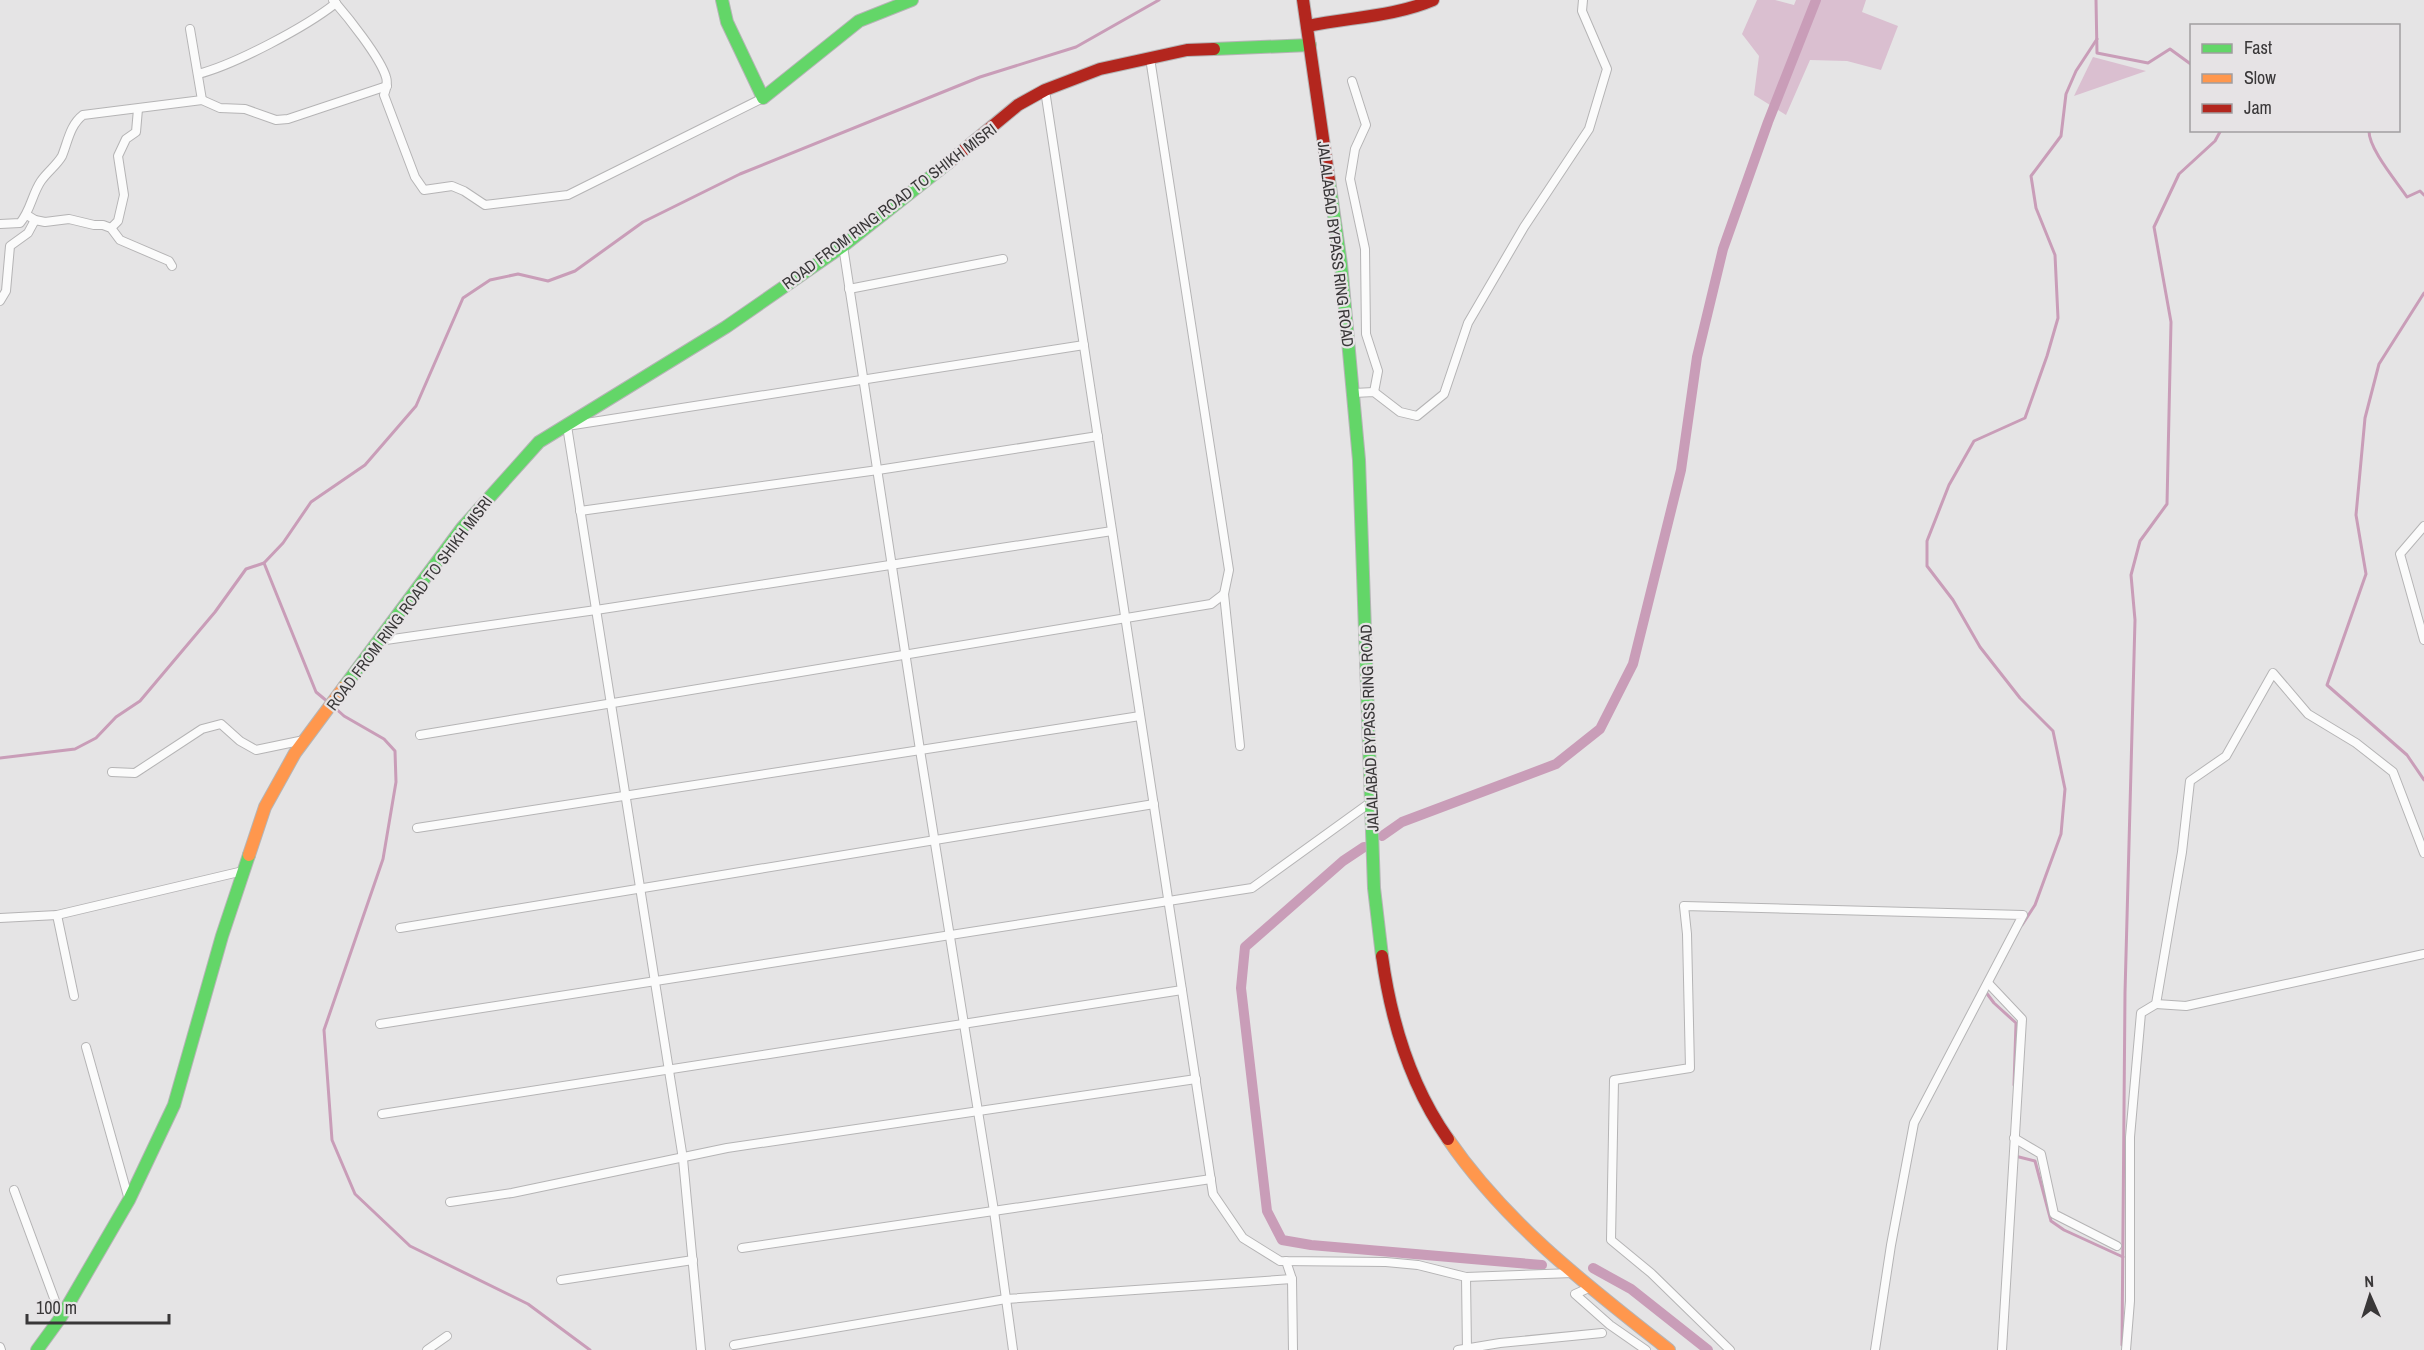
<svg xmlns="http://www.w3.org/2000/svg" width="2424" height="1350" font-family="'Archivo Narrow',sans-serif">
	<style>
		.green { fill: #dabfd0 }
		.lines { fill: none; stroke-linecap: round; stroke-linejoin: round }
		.stream { stroke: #c99db8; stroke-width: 3 }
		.canal { stroke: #c99db8; stroke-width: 10 }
		.street-casing { stroke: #b5b4b5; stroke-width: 10 }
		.fast-casing { stroke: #b5b4b5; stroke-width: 14 }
		.slow-casing { stroke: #b5b4b5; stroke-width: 14 }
		.jam-casing { stroke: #b5b4b5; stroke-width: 14 }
		.street { stroke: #fbfbfb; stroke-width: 8 }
		.fast { stroke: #63d668; stroke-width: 12 }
		.slow { stroke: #ff974d; stroke-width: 12 }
		.jam { stroke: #b3261e; stroke-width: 12 }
		.labels { text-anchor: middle; stroke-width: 4.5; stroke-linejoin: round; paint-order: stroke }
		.street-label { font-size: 16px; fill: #393738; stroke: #e6e3e5 }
	</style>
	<rect width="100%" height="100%" fill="#e5e4e5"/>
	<g class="green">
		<polygon points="1757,0 1775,0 1794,5 1796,0 1866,0 1862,12 1898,26 1881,70 1847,61 1810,60 1786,115 1754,95 1759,56 1742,34"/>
		<polygon points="2093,57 2146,71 2074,96"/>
	</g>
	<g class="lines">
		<g class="stream">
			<polyline points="2096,0 2097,53 2148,63 2170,49 2192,65"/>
			<path d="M 2369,130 C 2368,148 2397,182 2407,197 L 2420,191 L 2424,195"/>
			<polyline points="2424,293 2379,364 2365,418 2356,515 2366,574 2327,685 2407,755 2424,780"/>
			<polyline points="264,563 316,692 328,702"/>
			<polyline points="333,706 344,716 384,739 395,751 396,782 383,859 324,1030 332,1140 355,1194 410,1246 528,1304 590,1350"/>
			<polyline points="0,758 75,749 96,738 116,717 140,701 215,612 246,569 264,563 283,543 311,502 365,465 416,406 463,298 490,280 518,274 548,281 575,271 643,222 740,174 980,77 1076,47 1159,0"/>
			<polyline points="2022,925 2035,905 2061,834 2065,789 2053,731 2020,698 1980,647 1953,600 1927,566 1927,541 1949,485 1974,441 2025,418 2047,356 2058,318 2055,255 2036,208 2031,176 2061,136 2066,94 2076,71 2097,39"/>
			<polyline points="1985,991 1994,1003 2016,1023 2014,1085"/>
			<polyline points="2015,1156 2035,1161 2051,1221 2064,1230 2123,1257"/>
			<polyline points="2122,1345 2125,993 2135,620 2131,575 2140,541 2167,504 2171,322 2154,227 2179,174 2215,141 2221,130"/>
		</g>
		<g class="canal">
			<polyline points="1382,836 1402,822 1556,764 1600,729 1633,664 1681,470 1697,357 1723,249 1768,122 1816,0"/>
			<polyline points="1364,847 1343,861 1245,947 1241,988 1267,1211 1282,1240 1311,1245 1542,1265"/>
			<polyline points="1593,1268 1631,1289 1708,1350"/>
		</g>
		<defs>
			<g id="street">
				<path d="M 333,0 C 347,16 380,57 386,77 C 388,83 386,89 384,95 L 415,177 L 424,190 L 452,186 L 464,191 L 485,205 L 568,195 L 763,98"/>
				<polyline points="190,29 202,100"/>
				<path d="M 198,74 C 234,65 306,27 336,3"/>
				<polyline points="1352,81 1366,125 1355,149 1350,179 1365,249 1366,334 1378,371 1374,392"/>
				<polyline points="1045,90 1213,1194 1243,1238 1280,1261 1386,1262 1418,1265 1466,1277 1573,1273"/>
				<polyline points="27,215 35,220 45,222 69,219 94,225 103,225 111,228 120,240 169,261 172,266"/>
				<path d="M 0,224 L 20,223 C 31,210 32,194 41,181 C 47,172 57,165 62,156 C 68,141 70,125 83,115 L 202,100 L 220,108 L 245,109 L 276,120 L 288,119 L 387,86"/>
				<polyline points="111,228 118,221 124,195 118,156 126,139 136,132 138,109"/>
				<polyline points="843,246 920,750 994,1211 1013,1350"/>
				<polyline points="849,289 1003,259"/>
				<polyline points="0,301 6,291 10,246 28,233 35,220"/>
				<polyline points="1354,393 1374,392 1400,412 1417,416 1444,394 1468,323 1524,227 1589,129 1607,69 1582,11 1583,0"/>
				<polyline points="580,511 878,470 1098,436"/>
				<polyline points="2424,526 2400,554 2424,640"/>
				<polyline points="1224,594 1240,746"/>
				<polyline points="379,641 596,610 1112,531"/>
				<polyline points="420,735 1211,604 1224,594 1229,570 1150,58"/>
				<polyline points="112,772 135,773 202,729 221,724 240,741 256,750 304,740"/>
				<polyline points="417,828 1140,716"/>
				<polyline points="57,915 74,996"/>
				<polyline points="0,918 57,915 243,871"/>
				<polyline points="400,928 1154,804"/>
				<polyline points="1988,983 2022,1019 2002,1350"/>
				<polyline points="2156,1004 2186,1006 2424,954"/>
				<polyline points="380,1024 1252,888 1371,802"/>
				<polyline points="86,1047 129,1200"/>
				<polyline points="382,1114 1182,990"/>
				<polyline points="2014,1138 2041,1154 2054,1214 2117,1246"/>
				<polyline points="14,1190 61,1317"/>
				<polyline points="450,1202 512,1193 727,1148 1196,1079"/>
				<polyline points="742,1248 1211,1179"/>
				<polyline points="1286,1261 1292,1279 1293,1350"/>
				<polyline points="1466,1277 1467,1350"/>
				<polyline points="561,1280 693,1260"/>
				<polyline points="1589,1288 1575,1294 1610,1325 1646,1350"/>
				<polyline points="734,1345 1006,1299 1292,1279"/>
				<polyline points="0,1347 1,1350"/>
				<polyline points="427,1350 447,1336"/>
				<polyline points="701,1350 683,1159 567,426 1084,345"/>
				<polyline points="1458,1350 1500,1343 1602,1333"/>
				<polyline points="1730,1350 1651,1273 1611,1240 1614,1080 1690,1068 1687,934 1684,906 2023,915 1914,1123 1891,1245 1875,1350"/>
				<polyline points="2126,1350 2130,1301 2130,1137 2141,1013 2156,1004 2182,852 2190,781 2226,756 2273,673 2308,714 2356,743 2393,772 2424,853"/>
			</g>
			<g id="fast">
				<polyline points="722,0 727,22 763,98 859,21 912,0"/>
				<polyline points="1214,49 1310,45"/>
				<polyline points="1329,180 1341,264 1359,460 1374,888 1382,956"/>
				<polyline points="344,687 462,528 539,442 726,327 843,246 948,163"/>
				<polyline points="37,1350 61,1317 129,1200 174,1105 222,936 249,855"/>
			</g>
			<g id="slow">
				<polyline points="249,855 265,807 295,753 344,687"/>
				<path d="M 1448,1139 C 1506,1224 1589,1287 1669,1350"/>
			</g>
			<g id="jam">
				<polyline points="1303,0 1329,180"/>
				<path d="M 1308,26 C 1350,17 1393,17 1433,0"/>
				<polyline points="948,163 1018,105 1045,90 1100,69 1187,50 1214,49"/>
				<path d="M 1382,956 C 1391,1021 1410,1085 1448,1139"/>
			</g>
		</defs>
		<use href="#street" class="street-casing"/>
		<use href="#fast" class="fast-casing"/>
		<use href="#slow" class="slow-casing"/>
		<use href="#jam" class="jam-casing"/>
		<use href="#street" class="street"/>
		<use href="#fast" class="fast"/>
		<use href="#slow" class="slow"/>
		<use href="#jam" class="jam"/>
	</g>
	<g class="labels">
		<g class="street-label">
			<text transform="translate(889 206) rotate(-37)" y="6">ROAD FROM RING ROAD TO SHIKH MISRI</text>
			<text transform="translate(1336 244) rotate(83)" y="6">JALALABAD BYPASS RING ROAD</text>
			<text transform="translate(409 603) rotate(-53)" y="6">ROAD FROM RING ROAD TO SHIKH MISRI</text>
			<text transform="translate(1369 728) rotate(-92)" y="6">JALALABAD BYPASS RING ROAD</text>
		</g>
	</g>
	<rect x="2190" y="24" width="210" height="108" fill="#e6e3e5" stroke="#a19ea0" stroke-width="1.5"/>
	<rect x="2202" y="44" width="30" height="9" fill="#63d668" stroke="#a19ea0" stroke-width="1.5"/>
	<text x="2244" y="54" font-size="18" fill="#393738">Fast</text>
	<rect x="2202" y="74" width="30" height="9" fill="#ff974d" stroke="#a19ea0" stroke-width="1.5"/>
	<text x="2244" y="84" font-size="18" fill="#393738">Slow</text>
	<rect x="2202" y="104" width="30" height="9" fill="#b3261e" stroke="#a19ea0" stroke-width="1.5"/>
	<text x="2244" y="114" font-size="18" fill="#393738">Jam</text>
	<g transform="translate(2370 1296) rotate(357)" stroke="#e6e3e5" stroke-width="4.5" paint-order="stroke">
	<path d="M0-4.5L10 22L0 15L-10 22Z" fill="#393738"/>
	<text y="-9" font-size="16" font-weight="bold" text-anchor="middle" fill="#393738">N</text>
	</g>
	<path d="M27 1314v9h142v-9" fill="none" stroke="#393738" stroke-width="3"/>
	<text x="36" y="1314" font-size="18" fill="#393738" stroke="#e6e3e5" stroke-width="4.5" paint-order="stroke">100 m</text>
</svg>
